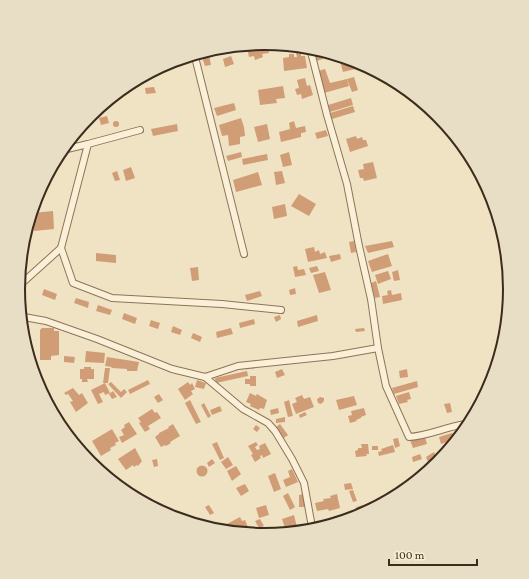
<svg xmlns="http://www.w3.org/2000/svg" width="529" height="579" font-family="'Crimson Pro',serif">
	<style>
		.building { fill: #d09d77 }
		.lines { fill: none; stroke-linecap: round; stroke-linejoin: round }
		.minor-casing { stroke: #8c7459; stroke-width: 8 }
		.minor { stroke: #faf0d7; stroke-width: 6 }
		.rim { fill: none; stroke: #3b2c1e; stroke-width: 2 }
	</style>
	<rect width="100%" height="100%" fill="#f0e3c3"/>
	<g class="building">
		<polygon points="265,43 267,43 269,53 262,54 263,57 255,60 254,56 249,57 247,47"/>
		<polygon points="296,53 301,53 301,56 305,56 307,68 284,71 283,58 289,57 289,54 294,54 294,57 297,57"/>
		<polygon points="314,53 322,54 323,59 316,61"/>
		<polygon points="209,55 211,65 205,66 202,57"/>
		<polygon points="231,56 234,64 225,67 223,59"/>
		<polygon points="339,58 353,61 355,69 343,72"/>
		<polygon points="325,69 330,83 347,79 349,86 324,93 318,71"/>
		<polygon points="354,77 358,90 352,92 347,79"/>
		<polygon points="305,78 307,86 310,85 313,95 302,99 301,94 297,95 295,89 299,88 297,80"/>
		<polygon points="283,86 285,98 276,99 277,103 260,105 258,90"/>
		<polygon points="154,87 156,93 146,94 145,88"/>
		<polygon points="351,98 353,105 330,112 328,105"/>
		<polygon points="234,103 236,110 217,116 214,108"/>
		<polygon points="353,106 355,112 332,119 330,113"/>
		<polygon points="107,116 109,123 101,125 99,118"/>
		<polygon points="241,118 244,127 245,136 240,137 240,144 229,146 228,135 222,136 219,125"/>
		<circle cx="116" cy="124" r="3"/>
		<polygon points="294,121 296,128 305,126 306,132 301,133 301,137 281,142 279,132 290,129 289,123"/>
		<polygon points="177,124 178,131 153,136 151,129"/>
		<polygon points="267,124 270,139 258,142 254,127"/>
		<polygon points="326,130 328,136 317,139 315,133"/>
		<polygon points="356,136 357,139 362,137 363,140 366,140 368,146 350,152 346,139"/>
		<polygon points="241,152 242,157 228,161 226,156"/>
		<polygon points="289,152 292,165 283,167 280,155"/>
		<polygon points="267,154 268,160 243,165 242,159"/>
		<polygon points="373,162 377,178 364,181 363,178 360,178 358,170 364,169 363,164"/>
		<polygon points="131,167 135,178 126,181 123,170"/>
		<polygon points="117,171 120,180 115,181 112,173"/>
		<polygon points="282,171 285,183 276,185 274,172"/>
		<polygon points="258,172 262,185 236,192 233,180"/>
		<polygon points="299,194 316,204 309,216 291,206"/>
		<polygon points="285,204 287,216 274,219 272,207"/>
		<polygon points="53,211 54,229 34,231 33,213"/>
		<polygon points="354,241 356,252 351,253 349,242"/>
		<polygon points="392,241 394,247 368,253 365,246"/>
		<polygon points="314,247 315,252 319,250 320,254 325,252 327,258 308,262 305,249"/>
		<polygon points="96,253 116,255 116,263 96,261"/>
		<polygon points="340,254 341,259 331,262 329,256"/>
		<polygon points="388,254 392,266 372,272 368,261"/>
		<polygon points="297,266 298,270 304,269 306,275 295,277 293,267"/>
		<polygon points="317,266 319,271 311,273 309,268"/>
		<polygon points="198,267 199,280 192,281 190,268"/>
		<polygon points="398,270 400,280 394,281 392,272"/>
		<polygon points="388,271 391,279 378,284 375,275"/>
		<polygon points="325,272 331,290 319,293 313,275"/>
		<polygon points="376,281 380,297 375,298 371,283"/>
		<polygon points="295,288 296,294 290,295 289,290"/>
		<polygon points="44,289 57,294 55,300 42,295"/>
		<polygon points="391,290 392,295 401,293 402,300 383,304 382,296 388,295 387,291"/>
		<polygon points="260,291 262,296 247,301 245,295"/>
		<polygon points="76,298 89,302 88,308 74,303"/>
		<polygon points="98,305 112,310 110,315 96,311"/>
		<polygon points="124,313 137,318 135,324 122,319"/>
		<polygon points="280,315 281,319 276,322 274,317"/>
		<polygon points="317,315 318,321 298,327 297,321"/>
		<polygon points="254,319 255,324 240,328 239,323"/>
		<polygon points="151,320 160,323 158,329 149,326"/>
		<polygon points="173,326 182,330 180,335 171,332"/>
		<polygon points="42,328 54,328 54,331 59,331 59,355 51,356 51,360 40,360 40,330"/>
		<polygon points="231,328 233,334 217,338 216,332"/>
		<polygon points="364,328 365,331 356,332 355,329"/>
		<polygon points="193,333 202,337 200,342 191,338"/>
		<polygon points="86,351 105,353 104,363 85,362"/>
		<polygon points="64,356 75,357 74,363 64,362"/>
		<polygon points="107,357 139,362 137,371 127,371 127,369 111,368 112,367 105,366"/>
		<polygon points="84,367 91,367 91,369 94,369 94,379 87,379 88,382 82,382 82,379 80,379 80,369 84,369"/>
		<polygon points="105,368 110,368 108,383 103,383"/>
		<polygon points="282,369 285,375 277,378 275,372"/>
		<polygon points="407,369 408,377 400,378 399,371"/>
		<polygon points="247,371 248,376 216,383 215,378"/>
		<polygon points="250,376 256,376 256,386 250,386 250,384 245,384 245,379 250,379"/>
		<polygon points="148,380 150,384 130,394 128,390"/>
		<polygon points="197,380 206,383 204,389 195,387"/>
		<polygon points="417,381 418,387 394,394 392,388"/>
		<polygon points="111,382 121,392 124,389 127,392 121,398 108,384"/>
		<polygon points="188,382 190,385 192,383 195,389 191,391 193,394 185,400 178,389"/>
		<polygon points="105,383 110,393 105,395 104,392 99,394 103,402 98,404 91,390"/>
		<polygon points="73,388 79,395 82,393 88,403 76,412 70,402 73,401 68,394 66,395 64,393"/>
		<polygon points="113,391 117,397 112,399 109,394"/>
		<polygon points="409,392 411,399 407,400 408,402 399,404 396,396"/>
		<polygon points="250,393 256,396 257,394 267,400 264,409 260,408 259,410 250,406 251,404 246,402"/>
		<polygon points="159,394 163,400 158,403 154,397"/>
		<polygon points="302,395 304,399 310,397 314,407 296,414 292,404 297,402 295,398"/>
		<polygon points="354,396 357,405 339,410 336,400"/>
		<polygon points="320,397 324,398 324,401 321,404 318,403 317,399"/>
		<polygon points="190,400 201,422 196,424 185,403"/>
		<polygon points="289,400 293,416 288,417 284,402"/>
		<polygon points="204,403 211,416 208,418 201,405"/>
		<polygon points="450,403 452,412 447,413 444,404"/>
		<polygon points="220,406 222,411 212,415 210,410"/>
		<polygon points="278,408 279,413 271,415 270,410"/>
		<polygon points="364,408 366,415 361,417 361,418 356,420 357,421 350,423 348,416 352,415 351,411"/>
		<polygon points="152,409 155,413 157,412 161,418 148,426 150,429 145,432 139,423 141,422 138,418"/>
		<polygon points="305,412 307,415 300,418 299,415"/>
		<polygon points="285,417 285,422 276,423 276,419"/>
		<polygon points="129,422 137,434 122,443 119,437 124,435 121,430 125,427 124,425"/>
		<polygon points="173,424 180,436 170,442 171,443 166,446 165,445 161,447 155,437 159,434 159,433 169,428 168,427"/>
		<polygon points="280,424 288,435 284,438 276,427"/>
		<polygon points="256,425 260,428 257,432 253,429"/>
		<polygon points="112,429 119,441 115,443 116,445 110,448 111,450 101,456 92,441"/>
		<polygon points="452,433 454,437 449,439 450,441 441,444 439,437"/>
		<polygon points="425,437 427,444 413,448 410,440 415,438 415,440"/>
		<polygon points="398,438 400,446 395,448 393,439"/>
		<polygon points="217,442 224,458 220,460 212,444"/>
		<polygon points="256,442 258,445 255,447 257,450 260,449 259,446 265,443 271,454 263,458 262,455 260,456 261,458 255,462 251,455 253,454 248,446"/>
		<polygon points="361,444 368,444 369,454 366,454 367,456 356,457 355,451 358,450 358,448 362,448"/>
		<polygon points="393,445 395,452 379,456 378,452 382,451 381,449"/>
		<rect x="372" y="446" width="6" height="4"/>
		<polygon points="135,448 142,461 138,466 137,465 134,467 133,465 126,470 118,459"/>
		<polygon points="434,452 436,456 438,455 441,460 439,464 431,469 426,457"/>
		<polygon points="420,454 422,459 413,462 412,457"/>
		<polygon points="228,457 233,465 226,469 221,462"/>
		<polygon points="157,459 158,466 154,467 152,460"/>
		<polygon points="212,459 215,463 209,467 207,463"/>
		<circle cx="202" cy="471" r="5.5"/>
		<polygon points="236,466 241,474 232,481 227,471"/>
		<polygon points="292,469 298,482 286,487 283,480 290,477 288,471"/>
		<polygon points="275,473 281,489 274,492 268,476"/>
		<polygon points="351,483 353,489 345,490 344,484"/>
		<polygon points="245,484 249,491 241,496 236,488"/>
		<polygon points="353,490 357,501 353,502 349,491"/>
		<polygon points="288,493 295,507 290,510 283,496"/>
		<polygon points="304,494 304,507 299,507 299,495"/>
		<polygon points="337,494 340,508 329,511 328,509 317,511 315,503 324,501 323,499 331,498 330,496"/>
		<polygon points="370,503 371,508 357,511 356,507"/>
		<polygon points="209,505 214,513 210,515 205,507"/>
		<polygon points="266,505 269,515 259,518 256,508"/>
		<polygon points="294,515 297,527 290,529 289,526 285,528 282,519"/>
		<polygon points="240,517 242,521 245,520 248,527 239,531 230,529 227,524"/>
		<polygon points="260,519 264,526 259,528 255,521"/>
	</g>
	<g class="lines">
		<defs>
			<g id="minor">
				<polyline points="195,57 244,254"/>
				<polyline points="67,149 88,144"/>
				<polyline points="61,248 73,283 112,298 222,304 281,310"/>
				<polyline points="21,284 61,248 88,144 140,130"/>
				<polyline points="24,317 46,321 97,339 172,369 205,377 238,366 333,356 378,348 371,299 359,246 347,184 327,115 311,52"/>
				<path d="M 378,348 L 386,386 L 409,437 C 428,436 446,427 465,424"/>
				<polyline points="205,377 243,409 268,423 275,431 292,459 304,483 312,527"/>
			</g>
		</defs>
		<use href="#minor" class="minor-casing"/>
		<use href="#minor" class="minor"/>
	</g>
	<path d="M0 0H529V579H0ZM25 289a239 239 0 1 1 478 0a239 239 0 1 1-478 0Z" fill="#e8dec5" fill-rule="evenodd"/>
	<path class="rim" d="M25 289a239 239 0 1 1 478 0a239 239 0 1 1-478 0Z"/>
	<path d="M389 559v6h88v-6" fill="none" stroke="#3b2c1e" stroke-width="2"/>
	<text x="395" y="559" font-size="12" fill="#3b2c1e" stroke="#f7edd3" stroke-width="3" paint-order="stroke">100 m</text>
</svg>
